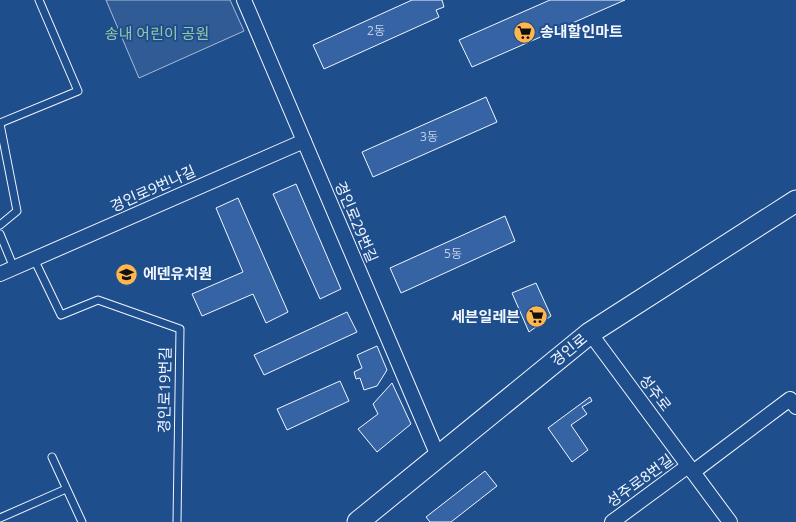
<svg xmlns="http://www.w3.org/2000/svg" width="796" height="522" font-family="'Open Sans','Noto Sans KR',sans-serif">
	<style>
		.built { fill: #305b95; stroke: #a8bbd7 }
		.building { fill: #3563a3; stroke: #f2f6ff }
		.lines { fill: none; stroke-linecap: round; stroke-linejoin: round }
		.lane-casing { stroke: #f2f6ff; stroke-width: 9 }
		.street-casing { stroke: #f2f6ff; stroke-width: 16 }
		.primary-casing { stroke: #f2f6ff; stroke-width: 23 }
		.lane { stroke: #1f4e8c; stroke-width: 7 }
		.street { stroke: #1f4e8c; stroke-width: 14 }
		.primary { stroke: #1f4e8c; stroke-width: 21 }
		.labels { text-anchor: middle; stroke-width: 4; stroke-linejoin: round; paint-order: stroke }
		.number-label { font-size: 12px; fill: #c3d1e8 }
		.poi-label { font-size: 15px; font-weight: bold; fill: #f2f6ff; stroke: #1f4e8c; text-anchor: start }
		.park-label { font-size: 15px; fill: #97c8a6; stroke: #1f4e8c }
		.street-label { font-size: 15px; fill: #f2f6ff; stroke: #1f4e8c }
	</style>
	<rect width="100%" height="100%" fill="#1f4e8c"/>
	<polygon class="built" points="106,0 230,0 244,31 139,78"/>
	<g class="building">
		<polygon points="412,0 442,0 444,7 436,10 439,17 324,69 313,45"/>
		<polygon points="550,0 625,0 472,67 459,40"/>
		<polygon points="486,97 497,122 373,177 362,152"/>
		<polygon points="296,184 341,289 320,299 273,194"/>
		<polygon points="238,198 288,312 266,323 253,294 202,316 192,294 243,272 216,208"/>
		<polygon points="505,216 515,241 401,293 390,268"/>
		<polygon points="536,283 551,316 529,332 512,293"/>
		<polygon points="347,312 357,332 264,375 254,355"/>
		<polygon points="377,346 387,370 377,386 364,390 360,378 356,379 354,372 362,368 357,355"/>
		<polygon points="340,381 349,401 287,430 277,409"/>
		<polygon points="392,383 411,424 377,452 358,429 378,414 373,404"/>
		<polygon points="590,397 592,401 582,407 587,414 571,425 588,450 572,462 548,428"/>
		<polygon points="485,471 497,486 451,522 430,522 426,517"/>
	</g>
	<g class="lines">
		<defs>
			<g id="lane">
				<polyline points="0,123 78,91 39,0"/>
				<polyline points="0,124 17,211 0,225"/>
				<polyline points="0,234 14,268"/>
				<polyline points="34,259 61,315 98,300 180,329 177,522"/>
				<polyline points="52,457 82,522"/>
				<polyline points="0,518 66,489"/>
			</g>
			<g id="street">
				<polyline points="244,0 438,456"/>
				<polyline points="0,274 304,141"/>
				<polyline points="590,333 730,522"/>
				<polyline points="693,472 790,399 796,407"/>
				<polyline points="612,522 688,466"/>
			</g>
			<polyline id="primary" points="358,522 590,333 796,201"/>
		</defs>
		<use href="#lane" class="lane-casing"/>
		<use href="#street" class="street-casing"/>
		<use href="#primary" class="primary-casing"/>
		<use href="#lane" class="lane"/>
		<use href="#street" class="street"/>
		<use href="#primary" class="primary"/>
	</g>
	<defs>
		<symbol id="supermarket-disc" viewBox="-11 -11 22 22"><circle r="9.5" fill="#ffb74d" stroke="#1f4e8c"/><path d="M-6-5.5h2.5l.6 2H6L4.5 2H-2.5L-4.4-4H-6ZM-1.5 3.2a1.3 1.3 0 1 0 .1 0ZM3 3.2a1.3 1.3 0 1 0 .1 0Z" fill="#111"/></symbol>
		<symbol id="school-disc" viewBox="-11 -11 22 22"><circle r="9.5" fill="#ffb74d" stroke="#1f4e8c"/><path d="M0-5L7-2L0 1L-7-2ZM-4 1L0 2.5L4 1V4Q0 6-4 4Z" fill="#111"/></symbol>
	</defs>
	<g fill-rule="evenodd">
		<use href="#supermarket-disc" x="512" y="20" width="25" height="25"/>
		<use href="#school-disc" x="114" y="262" width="25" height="25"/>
		<use href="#supermarket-disc" x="524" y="304" width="25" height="25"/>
	</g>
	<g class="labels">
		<g class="number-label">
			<text x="376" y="35">2동</text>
			<text x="429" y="141">3동</text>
			<text x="453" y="258">5동</text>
		</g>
		<g class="poi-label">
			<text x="540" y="37">송내할인마트</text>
			<text x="143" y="279">에덴유치원</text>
			<text x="520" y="322" text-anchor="end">세븐일레븐</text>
		</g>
		<g class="park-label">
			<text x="157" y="39">송내 어린이 공원</text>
		</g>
		<g class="street-label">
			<text transform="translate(153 189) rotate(-24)" y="5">경인로9번나길</text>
			<text transform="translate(356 222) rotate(67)" y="5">경인로29번길</text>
			<text transform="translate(569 350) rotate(-39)" y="5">경인로</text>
			<text transform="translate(165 390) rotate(-89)" y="5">경인로19번길</text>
			<text transform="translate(655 393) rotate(53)" y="5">성주로</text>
			<text transform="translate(640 481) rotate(-36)" y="5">성주로8번길</text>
		</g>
	</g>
</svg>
